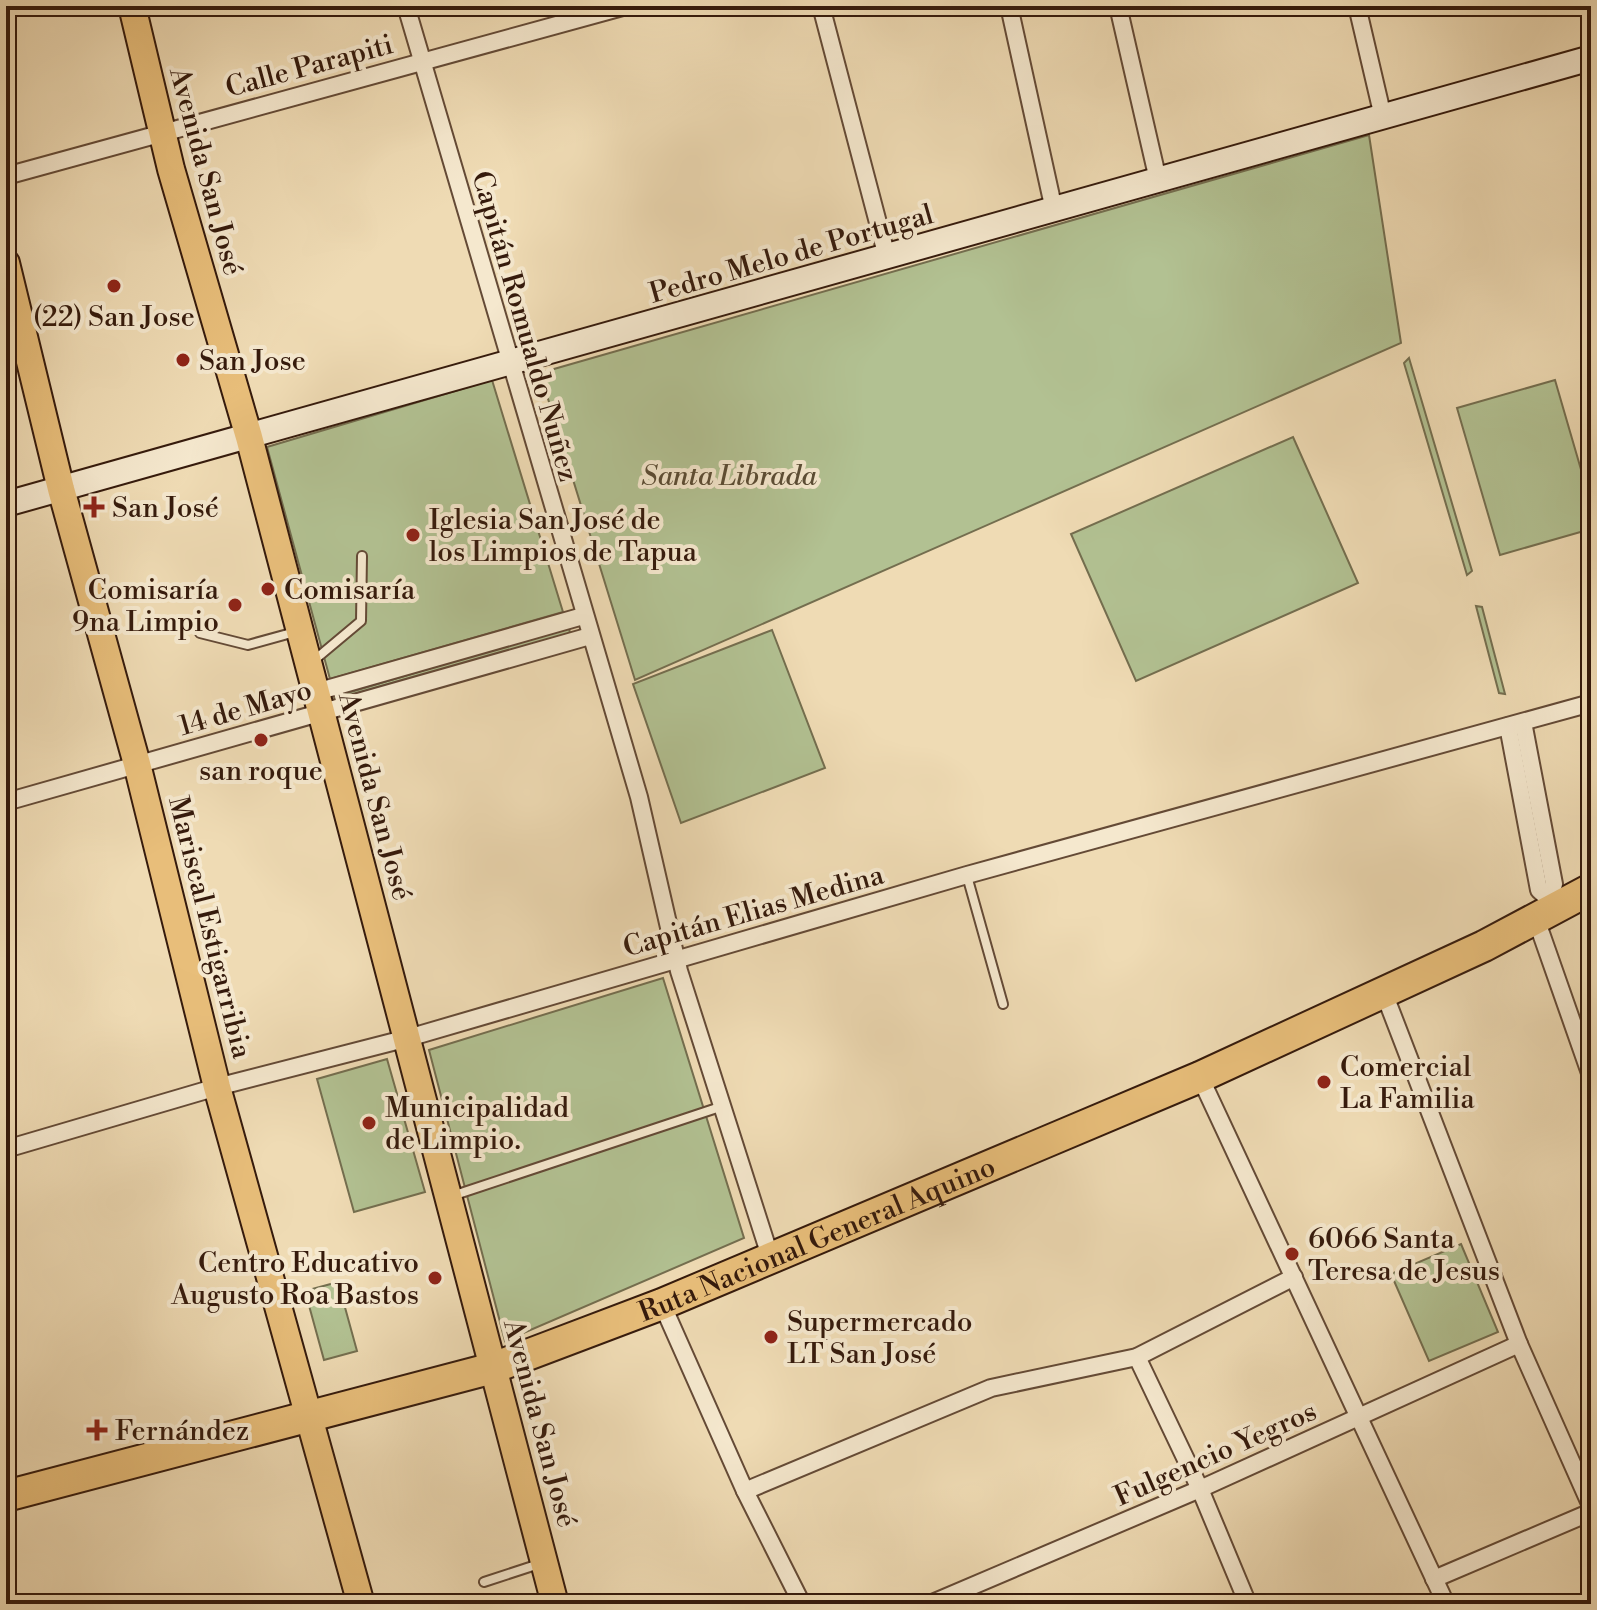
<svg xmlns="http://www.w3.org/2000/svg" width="1597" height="1610" font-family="'Libre Bodoni',serif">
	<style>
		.green { fill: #b2c192; stroke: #746e4f; stroke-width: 2 }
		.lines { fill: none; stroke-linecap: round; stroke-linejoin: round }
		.lane-casing { stroke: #644a36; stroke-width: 12 }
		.street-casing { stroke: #644a36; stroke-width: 20 }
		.secondary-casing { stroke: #351a0c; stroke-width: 28 }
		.primary-casing { stroke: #351a0c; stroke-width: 30 }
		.highway-casing { stroke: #351a0c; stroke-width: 34 }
		.lane { stroke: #f5e8ce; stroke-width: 8 }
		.street { stroke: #f5e8ce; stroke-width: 16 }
		.secondary { stroke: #f5e8ce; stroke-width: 24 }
		.primary { stroke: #e8be7a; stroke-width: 26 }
		.highway { stroke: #e8be7a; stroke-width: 30 }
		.poi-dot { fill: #8f2418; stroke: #f5e8ce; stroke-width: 3 }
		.labels { text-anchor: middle; stroke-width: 8; stroke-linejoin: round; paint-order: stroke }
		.street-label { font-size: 28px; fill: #351a0c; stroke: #f5e8ce }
		.poi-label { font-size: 28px; fill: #351a0c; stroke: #f5e8ce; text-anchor: start }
		.park-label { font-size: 28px; font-style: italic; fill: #5a4c34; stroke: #f5e8ce }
	</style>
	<rect width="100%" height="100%" fill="#efdbb4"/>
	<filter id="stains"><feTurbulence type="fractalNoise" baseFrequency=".0025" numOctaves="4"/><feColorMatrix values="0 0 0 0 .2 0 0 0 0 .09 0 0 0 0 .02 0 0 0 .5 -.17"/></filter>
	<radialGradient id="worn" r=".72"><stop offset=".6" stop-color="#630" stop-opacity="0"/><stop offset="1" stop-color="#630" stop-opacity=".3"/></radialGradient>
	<g class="green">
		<polygon points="1369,135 1401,343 635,680 540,373"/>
		<polygon points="1409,358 1472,571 1467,575 1404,363"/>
		<polygon points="492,380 563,612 330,679 267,447"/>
		<polygon points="1555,380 1591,504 1591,529 1500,555 1457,408"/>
		<polygon points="1293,437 1358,583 1136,681 1071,534"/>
		<polygon points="1476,606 1482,607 1505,694 1499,693"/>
		<polygon points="569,627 570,634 335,700 334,697"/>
		<polygon points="772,630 825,768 681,823 633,684"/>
		<polygon points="663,978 744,1238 505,1341 429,1050"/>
		<polygon points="387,1059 425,1192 354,1212 317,1079"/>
		<polygon points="1461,1244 1498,1332 1429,1361 1391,1274"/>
		<polygon points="338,1282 357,1351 324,1360 305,1291"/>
	</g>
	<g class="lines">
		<defs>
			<g id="lane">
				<polyline points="200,633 248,645 295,632"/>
				<polyline points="312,662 361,621 362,556"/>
				<polyline points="967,876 1003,1004"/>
				<polyline points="452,1196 720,1107"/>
				<polyline points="484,1582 539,1564"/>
			</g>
			<g id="street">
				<polyline points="406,6 639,797 679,971 771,1259"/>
				<polyline points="821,6 887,257"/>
				<polyline points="1009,6 1054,210"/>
				<polyline points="1118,6 1158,180"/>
				<polyline points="1357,6 1383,117"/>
				<polyline points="6,176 626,6"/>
				<polyline points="316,692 583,616"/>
				<polyline points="1523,722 1554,884 1549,899"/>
				<polyline points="1508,726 1539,890 1549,899"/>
				<polyline points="6,802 590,636"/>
				<polyline points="1536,919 1591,1076"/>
				<polyline points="1384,993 1519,1344 1591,1506"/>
				<polyline points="1200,1077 1446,1604"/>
				<polyline points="6,1149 217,1087 408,1038 967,875 1591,703"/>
				<polyline points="662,1304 745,1491 802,1604"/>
				<polyline points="1137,1357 1200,1489 1248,1604"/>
				<polyline points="745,1491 991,1388 1137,1357 1294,1277"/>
				<polyline points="1434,1579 1591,1512"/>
				<polyline points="6,1598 8,1604"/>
				<polyline points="930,1604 1200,1489 1519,1344"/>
			</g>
			<polyline id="secondary" points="6,504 1591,58"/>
			<g id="primary">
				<polyline points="132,6 171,169 249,437 555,1604"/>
				<polyline points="6,263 61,489 137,764 217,1087 361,1604"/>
			</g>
			<g id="highway">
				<path id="s1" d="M 6,1496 L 493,1368 L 662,1304 L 1200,1077 L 1484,946 L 1591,889"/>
			</g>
		</defs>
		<use href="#lane" class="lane-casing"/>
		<use href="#street" class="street-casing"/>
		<use href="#secondary" class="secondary-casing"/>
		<use href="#primary" class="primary-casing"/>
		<use href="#highway" class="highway-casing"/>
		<use href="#lane" class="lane"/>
		<use href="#street" class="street"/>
		<use href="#secondary" class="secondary"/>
		<use href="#primary" class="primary"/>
		<use href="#highway" class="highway"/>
	</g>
	<g class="poi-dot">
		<circle cx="114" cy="286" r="8"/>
		<circle cx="183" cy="360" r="8"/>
		<path d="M90 495h8v8h8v8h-8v8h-8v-8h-8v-8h8z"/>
		<circle cx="413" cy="535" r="8"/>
		<circle cx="268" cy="589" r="8"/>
		<circle cx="235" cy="605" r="8"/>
		<circle cx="261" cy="740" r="8"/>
		<circle cx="1324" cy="1082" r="8"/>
		<circle cx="369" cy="1123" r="8"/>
		<circle cx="1292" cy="1254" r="8"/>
		<circle cx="435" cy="1278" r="8"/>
		<circle cx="771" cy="1337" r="8"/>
		<path d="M93 1418h8v8h8v8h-8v8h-8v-8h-8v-8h8z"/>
	</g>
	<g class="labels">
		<g class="street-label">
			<text transform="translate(309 65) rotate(-15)" y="10">Calle Parapiti</text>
			<text transform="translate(207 171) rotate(75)" y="10">Avenida San José</text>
			<text transform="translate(791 253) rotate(-16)" y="10">Pedro Melo de Portugal</text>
			<text transform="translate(526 326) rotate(74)" y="10">Capitán Romualdo Nuñez</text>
			<text transform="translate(245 707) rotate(-16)" y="10">14 de Mayo</text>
			<text transform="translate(376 796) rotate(75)" y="10">Avenida San José</text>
			<text transform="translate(753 910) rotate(-16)" y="10">Capitán Elias Medina</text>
			<text transform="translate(211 927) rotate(76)" y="10">Mariscal Estigarribia</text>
			<text dy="10" stroke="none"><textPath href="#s1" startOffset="852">Ruta Nacional General Aquino</textPath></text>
			<text transform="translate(541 1423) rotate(75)" y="10">Avenida San José</text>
			<text transform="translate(1215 1453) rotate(-24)" y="10">Fulgencio Yegros</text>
		</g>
		<g class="poi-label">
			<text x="114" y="326" text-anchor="middle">(22) San Jose</text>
			<text x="199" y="370">San Jose</text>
			<text x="112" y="517">San José</text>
			<text x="429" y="529">Iglesia San José de<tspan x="429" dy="32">los Limpios de Tapua</tspan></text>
			<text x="219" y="599" text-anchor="end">Comisaría<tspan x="219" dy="32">9na Limpio</tspan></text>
			<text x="284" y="599">Comisaría</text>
			<text x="261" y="780" text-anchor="middle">san roque</text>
			<text x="1340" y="1076">Comercial<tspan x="1340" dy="32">La Familia</tspan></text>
			<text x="385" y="1117">Municipalidad<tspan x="385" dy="32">de Limpio.</tspan></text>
			<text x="1308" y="1248">6066 Santa<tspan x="1308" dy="32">Teresa de Jesus</tspan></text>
			<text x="419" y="1272" text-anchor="end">Centro Educativo<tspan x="419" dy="32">Augusto Roa Bastos</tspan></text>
			<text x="787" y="1331">Supermercado<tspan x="787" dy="32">LT San José</tspan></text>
			<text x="115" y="1440">Fernández</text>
		</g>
		<g class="park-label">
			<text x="729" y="485">Santa Librada</text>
		</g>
	</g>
	<rect width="1597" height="1610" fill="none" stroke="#efdbb4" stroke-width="32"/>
	<rect x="8" y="8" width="1581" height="1594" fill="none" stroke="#351a0c" stroke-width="4"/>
	<rect x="16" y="16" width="1565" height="1578" fill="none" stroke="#351a0c" stroke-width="2"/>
	<rect width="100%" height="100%" filter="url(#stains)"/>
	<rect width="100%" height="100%" fill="url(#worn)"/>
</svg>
